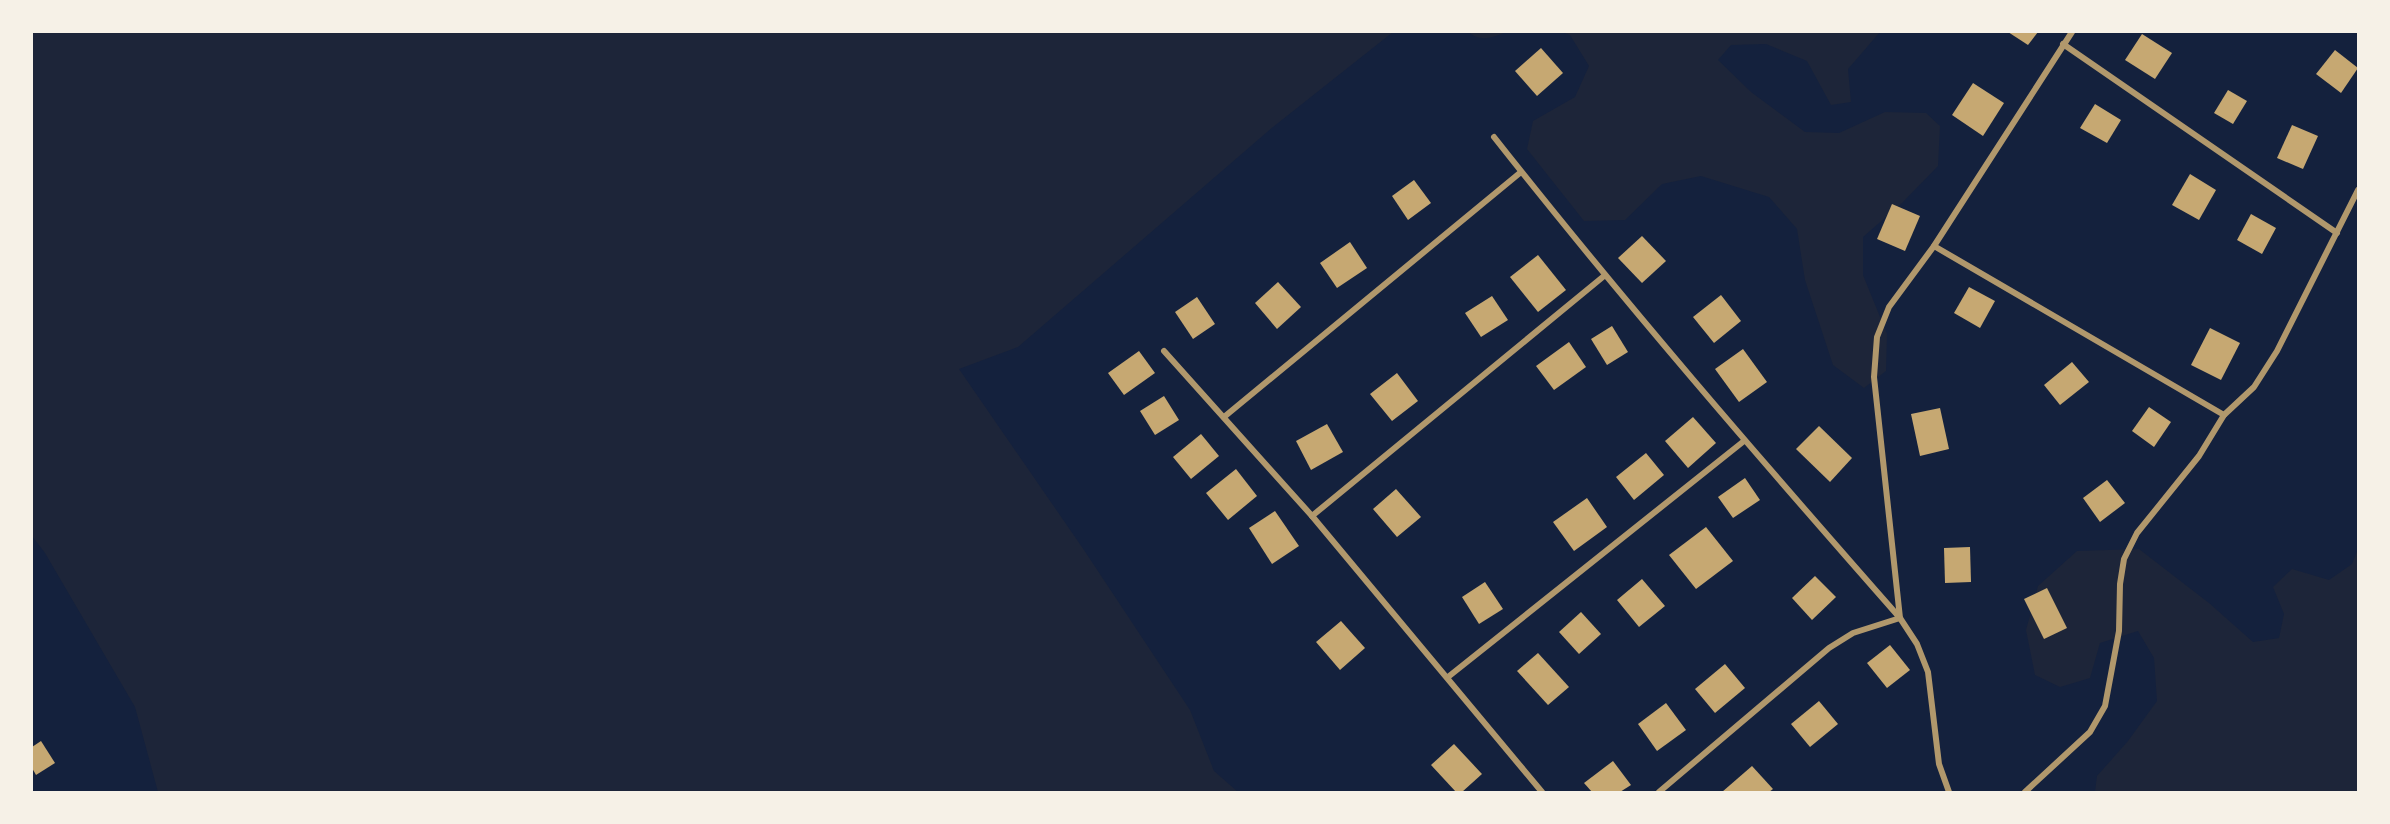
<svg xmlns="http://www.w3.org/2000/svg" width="2390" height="824" font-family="Commissioner,sans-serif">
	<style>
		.green { fill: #1d2539 }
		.building { fill: #c6a872 }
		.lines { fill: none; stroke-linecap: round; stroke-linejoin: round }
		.minor { stroke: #b1986c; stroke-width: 6 }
	</style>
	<rect width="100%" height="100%" fill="#14213d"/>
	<g class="green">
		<polygon points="32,32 1393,32 1273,127 1018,347 959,369 1084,550 1190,710 1214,771 1238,792 158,792 135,707 45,553 32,536"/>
		<path d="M 1469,32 L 1506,32 C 1494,37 1480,43 1469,32 Z"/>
		<polygon points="1562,32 1880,32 1848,69 1851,102 1831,105 1807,61 1766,44 1731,45 1718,60 1751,92 1805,132 1839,133 1885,112 1926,113 1940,126 1938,166 1902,203 1863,237 1863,275 1887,334 1886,371 1864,388 1833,365 1805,280 1797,229 1769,197 1701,176 1662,184 1625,220 1584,221 1527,149 1533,121 1575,97 1589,66 1570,35"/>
		<polygon points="2139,549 2209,603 2253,642 2279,638 2284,614 2273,587 2292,569 2329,580 2352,564 2358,549 2358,792 2095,792 2097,776 2128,741 2157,701 2154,658 2138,631 2100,643 2090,678 2060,687 2035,675 2026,630 2038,586 2077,551"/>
	</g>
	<g class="building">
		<polygon points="2008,32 2038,32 2028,45"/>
		<polygon points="2142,34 2172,53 2155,79 2125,60"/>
		<polygon points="1541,48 1563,73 1537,96 1515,71"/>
		<polygon points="2335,50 2358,68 2341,93 2316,74"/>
		<polygon points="1973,83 2004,103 1983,136 1952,115"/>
		<polygon points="2228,90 2247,101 2233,124 2214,113"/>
		<polygon points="2095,104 2121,120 2107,143 2080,128"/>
		<polygon points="2292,125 2318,136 2303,169 2277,158"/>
		<polygon points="2190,174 2216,190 2199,220 2172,205"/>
		<polygon points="1414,180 1431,203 1408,220 1392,196"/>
		<polygon points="1892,204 1920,216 1905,251 1877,239"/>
		<polygon points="2251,214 2276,228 2262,254 2237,240"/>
		<polygon points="1642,236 1666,261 1642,283 1618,258"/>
		<polygon points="1350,242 1367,268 1337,288 1320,263"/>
		<polygon points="1538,255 1566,290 1538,312 1510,277"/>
		<polygon points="1278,282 1301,307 1277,329 1255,303"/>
		<polygon points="1969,287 1995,301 1980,328 1954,313"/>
		<polygon points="1721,295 1741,321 1714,343 1693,317"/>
		<polygon points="1492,296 1508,320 1481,337 1465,313"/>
		<polygon points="1197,297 1215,324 1193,339 1175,312"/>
		<polygon points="1612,326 1628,352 1607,365 1591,339"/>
		<polygon points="2210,328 2240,343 2221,380 2191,365"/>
		<polygon points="1569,342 1586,367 1554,390 1536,366"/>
		<polygon points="1743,349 1767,382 1739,402 1715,369"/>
		<polygon points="1139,351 1155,373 1124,395 1108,373"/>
		<polygon points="2072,362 2089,382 2060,405 2044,385"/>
		<polygon points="1397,373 1418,401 1392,421 1370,394"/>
		<polygon points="1164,396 1179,420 1155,435 1140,411"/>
		<polygon points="2149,407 2171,422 2154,447 2132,431"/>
		<polygon points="1940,408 1949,449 1920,456 1911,414"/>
		<polygon points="1693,417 1716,443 1688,468 1665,441"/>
		<polygon points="1327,424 1343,452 1311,470 1296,441"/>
		<polygon points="1819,426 1852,458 1830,482 1796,449"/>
		<polygon points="1201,434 1219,456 1191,479 1173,457"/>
		<polygon points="1646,453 1664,475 1634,500 1616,477"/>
		<polygon points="1236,469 1257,496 1228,520 1206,493"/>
		<polygon points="1745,478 1760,500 1733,518 1718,497"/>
		<polygon points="2107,480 2125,503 2100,522 2083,498"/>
		<polygon points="1396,489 1421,517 1397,537 1373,509"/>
		<polygon points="1587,498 1607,527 1574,551 1553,522"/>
		<polygon points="1275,511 1299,546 1272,564 1249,528"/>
		<polygon points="1706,527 1733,561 1696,589 1669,555"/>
		<polygon points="1970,547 1971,582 1945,583 1944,548"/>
		<polygon points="1815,576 1836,597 1812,620 1792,598"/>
		<polygon points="1642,579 1665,606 1639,627 1617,600"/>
		<polygon points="1485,582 1503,609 1479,624 1462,597"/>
		<polygon points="2047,588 2067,628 2044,639 2024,599"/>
		<polygon points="1581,612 1601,634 1579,654 1559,632"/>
		<polygon points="1341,621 1365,648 1340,670 1316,642"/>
		<polygon points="1890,645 1910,670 1887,688 1867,663"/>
		<polygon points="1538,653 1569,687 1548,705 1517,671"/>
		<polygon points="1725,664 1745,688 1715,713 1695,689"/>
		<polygon points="1819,701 1838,724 1810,747 1791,724"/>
		<polygon points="1666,703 1686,730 1657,751 1638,724"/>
		<polygon points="41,741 55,763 36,775 32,768 32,747"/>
		<polygon points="1454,744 1482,774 1462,792 1456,792 1431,765"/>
		<polygon points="1613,761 1631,785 1620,792 1592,792 1584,783"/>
		<polygon points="1752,766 1773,789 1769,792 1722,792"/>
	</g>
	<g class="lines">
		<g class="minor">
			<polyline points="2063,44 2337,233"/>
			<path d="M 1494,137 C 1624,302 1761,460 1900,618 L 1853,633 L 1829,648 L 1659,792"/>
			<polyline points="1934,246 2224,415"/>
			<polyline points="1164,351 1312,516 1542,792"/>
			<polyline points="1224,417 1521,172"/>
			<polyline points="1312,516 1604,276"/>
			<polyline points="1448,677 1744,441"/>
			<polyline points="1949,792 1939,764 1928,672 1917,644 1900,618 1874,377 1877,337 1889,307 1934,246 2072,32"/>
			<polyline points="2025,792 2090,732 2105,706 2119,631 2120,584 2124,559 2137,533 2199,456 2224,415 2254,387 2277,351 2358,190"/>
		</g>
	</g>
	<rect width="2390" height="824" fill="none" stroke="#f6f1e7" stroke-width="66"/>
</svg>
